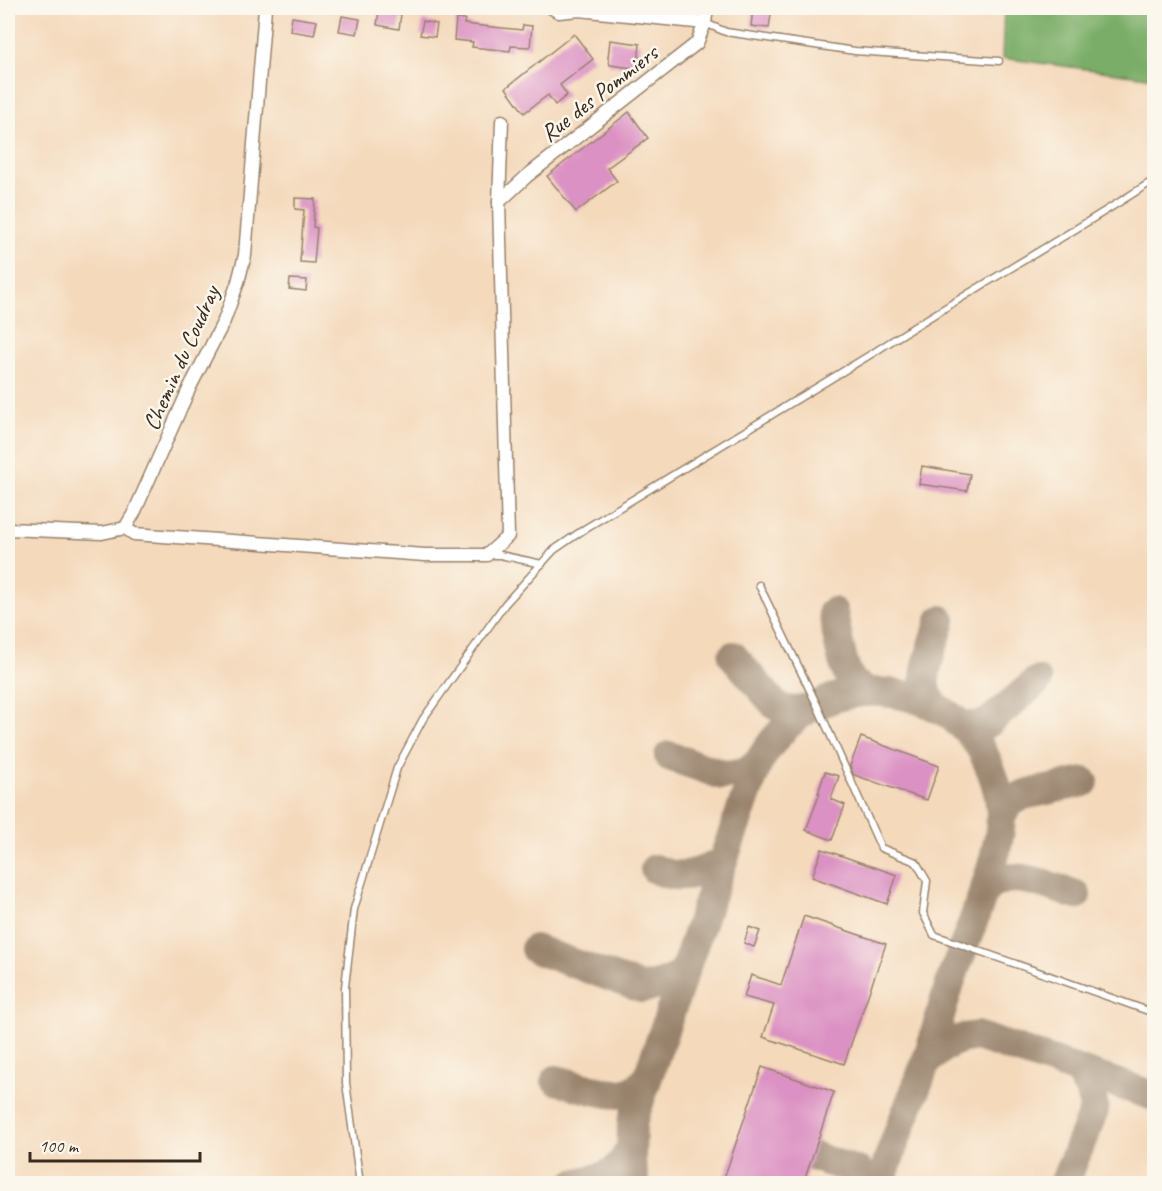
<svg xmlns="http://www.w3.org/2000/svg" width="1162" height="1191" font-family="Caveat,sans-serif">
	<style>
		.forest { fill: #7aad68; stroke: #5a6c43; stroke-width: 1.5 }
		.lines { fill: none; stroke-linecap: round; stroke-linejoin: round }
		.taxiway { stroke: #98826c; stroke-width: 30 }
		.building { fill: #db91c3 }
		.service-casing { stroke: #98826c; stroke-width: 9 }
		.minor-casing { stroke: #98826c; stroke-width: 15 }
		.service { stroke: #fff; stroke-width: 6 }
		.minor { stroke: #fff; stroke-width: 12 }
		.labels { text-anchor: middle; stroke-width: 5; stroke-linejoin: round; paint-order: stroke }
		.street-label { font-size: 24px; fill: #3b2a1e; stroke: #fbf7ec }
	</style>
	<rect width="100%" height="100%" fill="#fbf7ec"/>
	<filter id="ink" filterUnits="userSpaceOnUse"><feTurbulence type="fractalNoise" baseFrequency=".0167" numOctaves="2"/><feDisplacementMap in="SourceGraphic" scale="12" xChannelSelector="R" yChannelSelector="G"/><feConvolveMatrix kernelMatrix="1 2 1 2 8 2 1 2 1" color-interpolation-filters="sRGB"/></filter>
	<filter id="wash" filterUnits="userSpaceOnUse"><feTurbulence type="fractalNoise" baseFrequency=".008" numOctaves="4" result="noise"/><feDisplacementMap in="SourceGraphic" scale="24" xChannelSelector="R" yChannelSelector="G"/><feGaussianBlur stdDeviation="1.35" result="paint"/><feColorMatrix in="noise" values="0 0 0 0 0 0 0 0 0 0 0 0 0 0 0 0 0 1.4 0 .05"/><feComposite in="paint" operator="in"/></filter>
	<g filter="url(#wash)">
		<rect width="100%" height="100%" fill="#f4d9bb"/>
		<polygon class="forest" points="1004,8 1154,8 1154,78 1002,58"/>
		<g class="lines">
			<g class="taxiway">
				<path d="M 833,612 C 837,631 841,669 853,682 C 858,687 864,689 870,692"/>
				<polyline points="733,656 776,706 787,710 796,711 808,709"/>
				<path d="M 937,708 C 931,701 927,695 925,687 C 922,671 937,636 941,620"/>
				<path d="M 958,723 C 970,727 977,727 988,723 L 1037,681"/>
				<polyline points="669,756 723,775 737,774 748,771 758,763"/>
				<polyline points="1001,816 1010,803 1023,795 1084,782"/>
				<path d="M 655,869 C 661,871 667,874 674,875 C 691,877 707,870 722,862"/>
				<path d="M 986,888 C 990,886 994,882 998,881 C 1021,872 1054,888 1076,895"/>
				<path d="M 535,949 L 641,988 C 658,986 667,983 682,975"/>
				<path d="M 925,1064 C 942,1046 952,1039 977,1036 L 1154,1096"/>
				<path d="M 556,1080 C 574,1084 609,1097 626,1093 C 634,1091 640,1086 646,1080"/>
				<polyline points="812,1156 860,1172 870,1184"/>
				<path d="M 574,1184 C 605,1176 617,1178 631,1147"/>
				<path d="M 635,1184 L 631,1163 L 632,1123 L 712,891 L 758,763 C 770,743 787,723 807,710 C 812,707 818,705 824,702 C 874,680 942,695 975,740 C 987,756 998,785 1000,804 C 1003,824 998,842 993,862 C 983,898 969,933 955,969 C 943,1000 937,1033 925,1064 C 911,1104 892,1142 881,1184"/>
				<path d="M 1064,1184 L 1094,1110 C 1093,1094 1086,1083 1077,1070"/>
			</g>
		</g>
		<g id="blocks">
			<g class="building">
				<polygon points="753,8 772,8 769,28 751,26"/>
				<polygon points="379,11 401,14 399,29 377,25"/>
				<polygon points="342,16 360,19 357,34 339,31"/>
				<polygon points="292,17 317,21 314,35 290,31"/>
				<polygon points="456,19 465,19 464,24 522,30 523,25 532,26 530,47 511,46 510,51 472,47 473,42 454,40"/>
				<polygon points="423,21 437,24 435,37 420,35"/>
				<polygon points="574,34 593,59 560,85 567,95 555,105 548,95 524,113 506,88"/>
				<polygon points="610,40 640,44 638,64 633,68 610,65 608,58"/>
				<polygon points="629,112 648,138 607,168 617,181 576,212 547,176"/>
				<polygon points="295,198 315,199 313,227 317,228 314,263 300,262 304,210 295,209"/>
				<polygon points="290,279 307,280 306,291 289,289"/>
				<polygon points="922,466 970,474 967,491 919,484"/>
				<polygon points="861,737 939,766 927,800 854,775 850,766"/>
				<polygon points="825,772 839,776 831,799 845,805 832,840 806,830 820,793 818,793"/>
				<polygon points="822,849 897,875 887,904 812,877"/>
				<polygon points="804,916 886,944 844,1064 763,1037 774,1005 744,997 751,975 781,985"/>
				<polygon points="749,927 760,931 754,947 744,943"/>
				<polygon points="762,1067 834,1092 803,1184 722,1184"/>
			</g>
		</g>
	</g>
	<g filter="url(#ink)">
		<use href="#blocks" fill-opacity="0" stroke="#98826c" stroke-width="1.5"/>
		<g class="lines">
			<defs>
				<g id="service">
					<polyline points="705,23 726,32 855,51 999,61"/>
					<polyline points="488,555 500,555 542,564"/>
					<polyline points="759,585 817,705 881,848 916,862 927,881 923,913 934,935 1154,1013"/>
					<path d="M 360,1184 L 346,1083 L 345,987 L 354,909 L 397,768 L 423,719 L 505,604 L 554,550 L 586,528 L 873,353 C 965,293 1062,240 1154,180"/>
				</g>
				<g id="minor">
					<polyline points="552,8 559,12 579,10 705,23"/>
					<polyline points="499,202 527,176 697,43 705,23 707,8"/>
					<polyline points="125,528 134,534 425,555 487,555 508,536 499,202 502,121"/>
					<polyline points="8,529 102,533 125,528 134,513 190,387 224,321 238,282 245,255 265,8"/>
				</g>
			</defs>
			<use href="#service" class="service-casing"/>
			<use href="#minor" class="minor-casing"/>
			<use href="#service" class="service"/>
			<use href="#minor" class="minor"/>
		</g>
	</g>
	<g class="labels">
		<g class="street-label">
			<text transform="translate(599 93) rotate(-38)" y="8">Rue des Pommiers</text>
			<text transform="translate(181 358) rotate(-66)" y="8">Chemin du Coudray</text>
		</g>
	</g>
	<rect width="1162" height="1191" fill="none" stroke="#fbf7ec" stroke-width="30"/>
	<path d="M30 1152v9h170v-9" fill="none" stroke="#3b2a1e" stroke-width="3"/>
	<text x="39" y="1152" font-size="18" fill="#3b2a1e" stroke="#fbf7ec" stroke-width="4.5" paint-order="stroke">100 m</text>
</svg>
